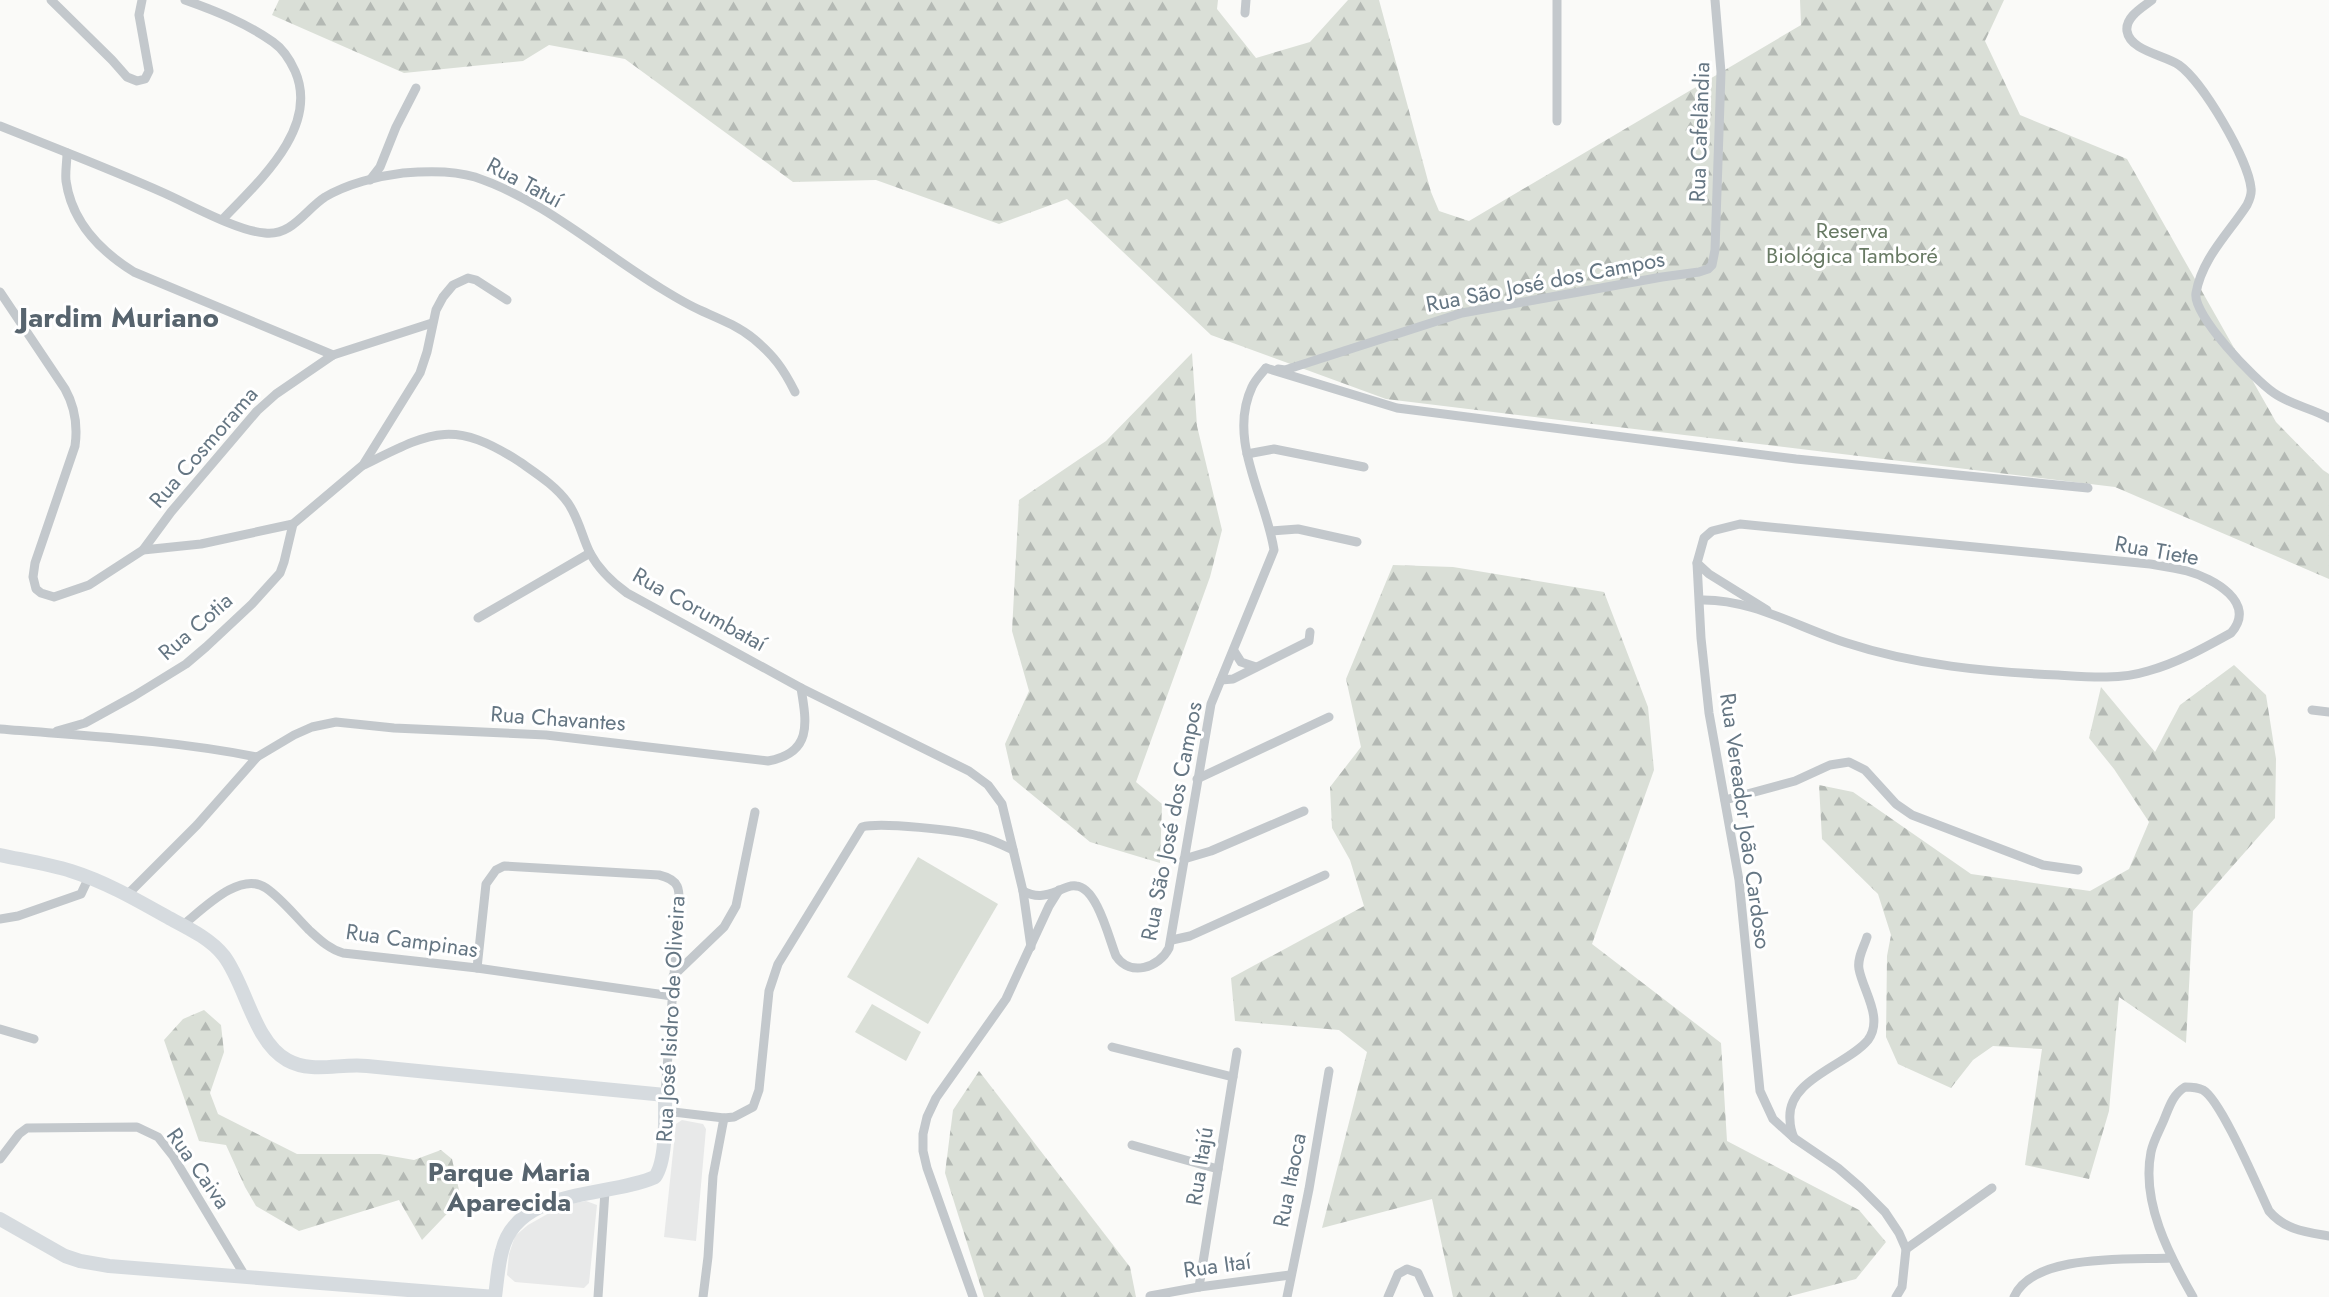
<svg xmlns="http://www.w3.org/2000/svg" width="2329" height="1297" font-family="Jost,sans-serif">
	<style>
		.built { fill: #e8e9e9 }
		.green { fill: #dadfd7 }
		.forest { fill: url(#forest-firs) }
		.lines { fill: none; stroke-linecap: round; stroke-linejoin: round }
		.street { stroke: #c3c8cc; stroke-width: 9 }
		.secondary { stroke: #d6dbdf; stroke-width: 14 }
		.labels { text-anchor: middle; stroke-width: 6; stroke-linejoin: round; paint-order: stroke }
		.street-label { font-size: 22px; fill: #657683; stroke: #fff }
		.park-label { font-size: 22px; fill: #687a64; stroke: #fff }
		.quarter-label { font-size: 26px; font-weight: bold; fill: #57646e; stroke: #fff }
		.district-label { font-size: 28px; font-weight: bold; fill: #57646e; stroke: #fff }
	</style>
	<defs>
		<pattern id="forest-firs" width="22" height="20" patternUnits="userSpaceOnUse" patternTransform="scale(1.5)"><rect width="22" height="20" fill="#dadfd7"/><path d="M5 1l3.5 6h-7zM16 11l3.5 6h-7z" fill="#b4b9b4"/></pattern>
	</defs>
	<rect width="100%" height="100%" fill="#fafaf8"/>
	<g class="built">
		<polygon points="682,1120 703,1124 706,1129 696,1241 664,1237 676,1124"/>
		<polygon points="586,1201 597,1205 589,1283 584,1288 515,1282 507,1275 509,1254 515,1236 528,1225 551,1212 574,1203"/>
	</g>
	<g class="green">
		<polygon points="918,857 998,904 928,1024 847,977"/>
		<polygon points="872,1004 921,1032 906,1061 855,1032"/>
	</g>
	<g class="forest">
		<polygon points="279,0 1218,0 1217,9 1256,58 1310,42 1348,0 1379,0 1431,192 1439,211 1469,221 1801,25 1800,0 2004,0 1985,41 2020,115 2127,159 2276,422 2323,470 2329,474 2329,579 2115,487 1386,399 1211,335 1067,199 999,224 876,180 793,182 625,59 549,45 523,61 404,73 272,15"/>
		<polygon points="1192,353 1197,426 1222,530 1210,577 1136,782 1162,804 1160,863 1090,842 1013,779 1005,744 1029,691 1012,631 1019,500 1106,441"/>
		<polygon points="1393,565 1453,567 1604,592 1648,707 1654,770 1592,944 1721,1043 1727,1141 1859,1210 1886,1242 1856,1279 1787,1297 1453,1297 1432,1199 1322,1228 1367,1052 1339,1030 1235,1021 1231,978 1364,906 1350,860 1332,828 1330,787 1361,747 1346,679"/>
		<polygon points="2234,665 2266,695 2276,759 2275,818 2193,911 2186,1043 2119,997 2109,1111 2089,1179 2025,1165 2042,1049 1993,1046 1973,1060 1951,1088 1898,1064 1886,1037 1887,956 1891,935 1878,894 1822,839 1819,785 1853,792 1971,874 2090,891 2129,869 2149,822 2114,769 2089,738 2101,687 2155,752 2180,705"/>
		<polygon points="204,1010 221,1025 224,1052 210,1093 218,1114 297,1154 380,1154 414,1160 441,1150 452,1159 461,1199 422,1240 399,1200 299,1231 256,1206 245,1187 226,1145 199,1141 164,1040 183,1019"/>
		<polygon points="979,1071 1130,1267 1136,1297 984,1297 945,1173 953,1110"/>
	</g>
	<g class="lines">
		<g class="street">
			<polyline points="51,0 112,60 127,77 137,81 145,79 149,71 139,15 142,0"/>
			<path d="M 185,0 C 216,11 246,23 273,42 C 283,49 290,60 295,71 C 320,128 258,182 223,219"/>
			<polyline points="1557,0 1557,121"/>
			<path d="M 2152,0 C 2143,7 2125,17 2127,31 C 2130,51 2165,55 2179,65 C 2203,82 2248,159 2251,188 C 2252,194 2250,199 2247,205 C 2229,233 2202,258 2196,293 C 2192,315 2255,380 2274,393 C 2291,405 2311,408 2329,418"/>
			<polyline points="1245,13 1246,0"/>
			<path d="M 0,126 C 55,148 110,169 164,193 C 191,205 237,231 265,233 C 292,236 305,210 325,197 C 347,184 378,176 403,173 C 426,171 453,170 475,177 C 544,200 601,252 662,289 C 675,297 688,305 702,311 C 720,319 738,326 754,339 C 774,356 783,368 795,392"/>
			<path d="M 67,153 C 67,162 65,172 66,181 C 72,223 100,251 134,272 L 333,355"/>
			<polyline points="370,180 380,167 396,127 416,88"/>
			<path d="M 0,292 L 65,389 C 75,407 78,425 75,446 L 35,563 L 33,577 L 36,589 L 41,593 L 54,597 L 89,585 L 143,550 L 201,544 L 293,524 L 363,465 L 420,373 L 427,352 L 436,310 L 443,297 L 453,285 L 468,278 L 476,280 L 507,300"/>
			<polyline points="1266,368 1397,408 1796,459 2088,488"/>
			<polyline points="1278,369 1285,370 1462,313 1662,277 1699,272 1708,269 1712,265 1715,250 1721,72 1715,0"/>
			<polyline points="1247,454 1274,449 1364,467"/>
			<path d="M 364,465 C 431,432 452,418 520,462 C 537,474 556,486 568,503 C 579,519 582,537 590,553 C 599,570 612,582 627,593 L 801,688 L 969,771 L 988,785 L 1002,804 L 1023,891 L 1031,947"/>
			<polyline points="1271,531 1298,529 1357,542"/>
			<polyline points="143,550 171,512 257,411 276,394 333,355 432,323"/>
			<polyline points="1697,563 1709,574 1767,610"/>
			<path d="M 1699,600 C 1751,598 1799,628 1847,643 C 1914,665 1987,672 2058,675 C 2088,677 2119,680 2148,671 C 2177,663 2204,648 2231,633 C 2258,603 2213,578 2187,571 C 2175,568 2162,566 2150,564 L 1740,524 L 1712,531 L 1704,538 L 1697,563 L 1701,638 L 1709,713 L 1739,880 L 1760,1091 L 1773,1119 L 1794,1138 L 1838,1168 L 1860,1187 L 1885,1212 L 1899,1233 L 1906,1249 L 1902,1287 L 1896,1297"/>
			<polyline points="478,618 590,553"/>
			<polyline points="1234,651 1241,662 1256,667"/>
			<polyline points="1221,680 1233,679 1309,641 1310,632"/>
			<polyline points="2312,710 2329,712"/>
			<path d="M 0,729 C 86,736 172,740 257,757 L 294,735 L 312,727 L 336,722 L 394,728 L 546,735 L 768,761 C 812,753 807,724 801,688"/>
			<polyline points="57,731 85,723 134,696 186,664 206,647 252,604 280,573 284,562 293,524"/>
			<polyline points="1197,779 1329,717"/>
			<polyline points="1725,800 1795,781 1830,765 1849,762 1865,770 1896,804 1912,815 2043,865 2078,870"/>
			<polyline points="1184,859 1211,851 1304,811"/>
			<path d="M 1023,891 C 1036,898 1045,896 1058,891 C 1064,888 1071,885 1076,886 C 1097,887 1109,939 1116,956 C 1130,977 1159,968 1169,948 L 1211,704 L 1274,550 C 1266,497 1227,440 1252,387 C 1255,380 1261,374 1266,368"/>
			<polyline points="127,895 197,825 257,757"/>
			<polyline points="0,919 18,916 81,894 89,877"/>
			<path d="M 183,925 C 202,910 240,870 266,888 C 282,899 295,916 309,930 C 320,940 329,949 343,953 L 477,968 L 672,996"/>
			<polyline points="1172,940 1190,936 1325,875"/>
			<path d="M 477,968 L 486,884 L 496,870 L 504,866 L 659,875 C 680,880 680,889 679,909 L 665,1095"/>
			<polyline points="673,976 724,927 736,906 755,812"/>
			<polyline points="0,1029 34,1039"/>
			<polyline points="1112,1047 1233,1077"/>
			<path d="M 665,1111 L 724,1118 L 734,1117 L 753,1107 L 759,1090 L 769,991 L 778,964 L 862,827 C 880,822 958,830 978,836 C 991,839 1001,844 1013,850"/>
			<path d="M 1794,1138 C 1792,1133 1790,1126 1790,1120 C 1786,1079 1848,1065 1868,1040 C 1884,1018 1863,991 1859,969 C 1857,958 1864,947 1867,937"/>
			<polyline points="1132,1145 1218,1169"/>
			<polyline points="0,1159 19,1134 27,1128 137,1127 158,1137 173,1156 245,1276"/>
			<polyline points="1906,1249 1992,1188"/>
			<polyline points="1199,1287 1237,1052"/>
			<polyline points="1150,1296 1199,1287 1290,1275"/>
			<polyline points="598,1297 605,1191"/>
			<polyline points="703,1297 708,1257 713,1176 724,1118"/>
			<polyline points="973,1297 927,1168 923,1151 923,1134 927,1117 936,1098 1006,999 1049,906 1059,890"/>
			<polyline points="1287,1297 1309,1189 1329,1071"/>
			<polyline points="1388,1297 1398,1274 1407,1269 1418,1273 1429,1297"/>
			<path d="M 2014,1297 C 2033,1253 2129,1260 2171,1258"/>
			<path d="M 2193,1297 C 2169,1255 2141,1202 2151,1152 C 2153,1142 2159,1131 2163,1122 C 2169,1108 2172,1095 2185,1087 C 2191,1087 2197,1087 2203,1090 C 2221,1100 2258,1188 2269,1211 C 2285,1230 2306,1232 2329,1236"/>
		</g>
		<path class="secondary" d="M 0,855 C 23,860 48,864 71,871 C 106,882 137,900 169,918 C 188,928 211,939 224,956 C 246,985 254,1042 287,1060 C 312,1074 340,1063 367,1066 C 466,1075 566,1086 665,1095 C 665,1116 667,1160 655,1177 C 608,1198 517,1187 502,1251 C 498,1265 497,1282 495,1297 L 109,1266 L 80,1261 L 65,1256 L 0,1219"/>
	</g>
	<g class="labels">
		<g class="street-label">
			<text transform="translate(1699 132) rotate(-88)" y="8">Rua Cafelândia</text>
			<text transform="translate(525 182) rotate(28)" y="8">Rua Tatuí</text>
			<text transform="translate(1545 281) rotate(-11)" y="8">Rua São José dos Campos</text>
			<text transform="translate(203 447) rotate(-49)" y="8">Rua Cosmorama</text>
			<text transform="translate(2157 550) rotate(10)" y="8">Rua Tiete</text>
			<text transform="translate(700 609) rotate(29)" y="8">Rua Corumbataí</text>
			<text transform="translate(195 626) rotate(-41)" y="8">Rua Cotia</text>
			<text transform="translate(558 718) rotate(4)" y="8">Rua Chavantes</text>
			<text transform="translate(1171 821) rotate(-79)" y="8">Rua São José dos Campos</text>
			<text transform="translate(1746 821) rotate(82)" y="8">Rua Vereador João Cardoso</text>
			<text transform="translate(412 940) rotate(8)" y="8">Rua Campinas</text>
			<text transform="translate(670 1019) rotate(-87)" y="8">Rua José Isidro de Oliveira</text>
			<text transform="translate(1199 1166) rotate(-81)" y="8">Rua Itajú</text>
			<text transform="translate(199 1168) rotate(55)" y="8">Rua Caiva</text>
			<text transform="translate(1289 1180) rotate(-79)" y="8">Rua Itaoca</text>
			<text transform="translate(1217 1265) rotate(-8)" y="8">Rua Itaí</text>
		</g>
		<g class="park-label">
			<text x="1852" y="238">Reserva<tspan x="1852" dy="25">Biológica Tamboré</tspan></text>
		</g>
		<g class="quarter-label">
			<text x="509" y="1181">Parque Maria<tspan x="509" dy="30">Aparecida</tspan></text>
		</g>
		<g class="district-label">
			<text x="119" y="327">Jardim Muriano</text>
		</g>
	</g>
</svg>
